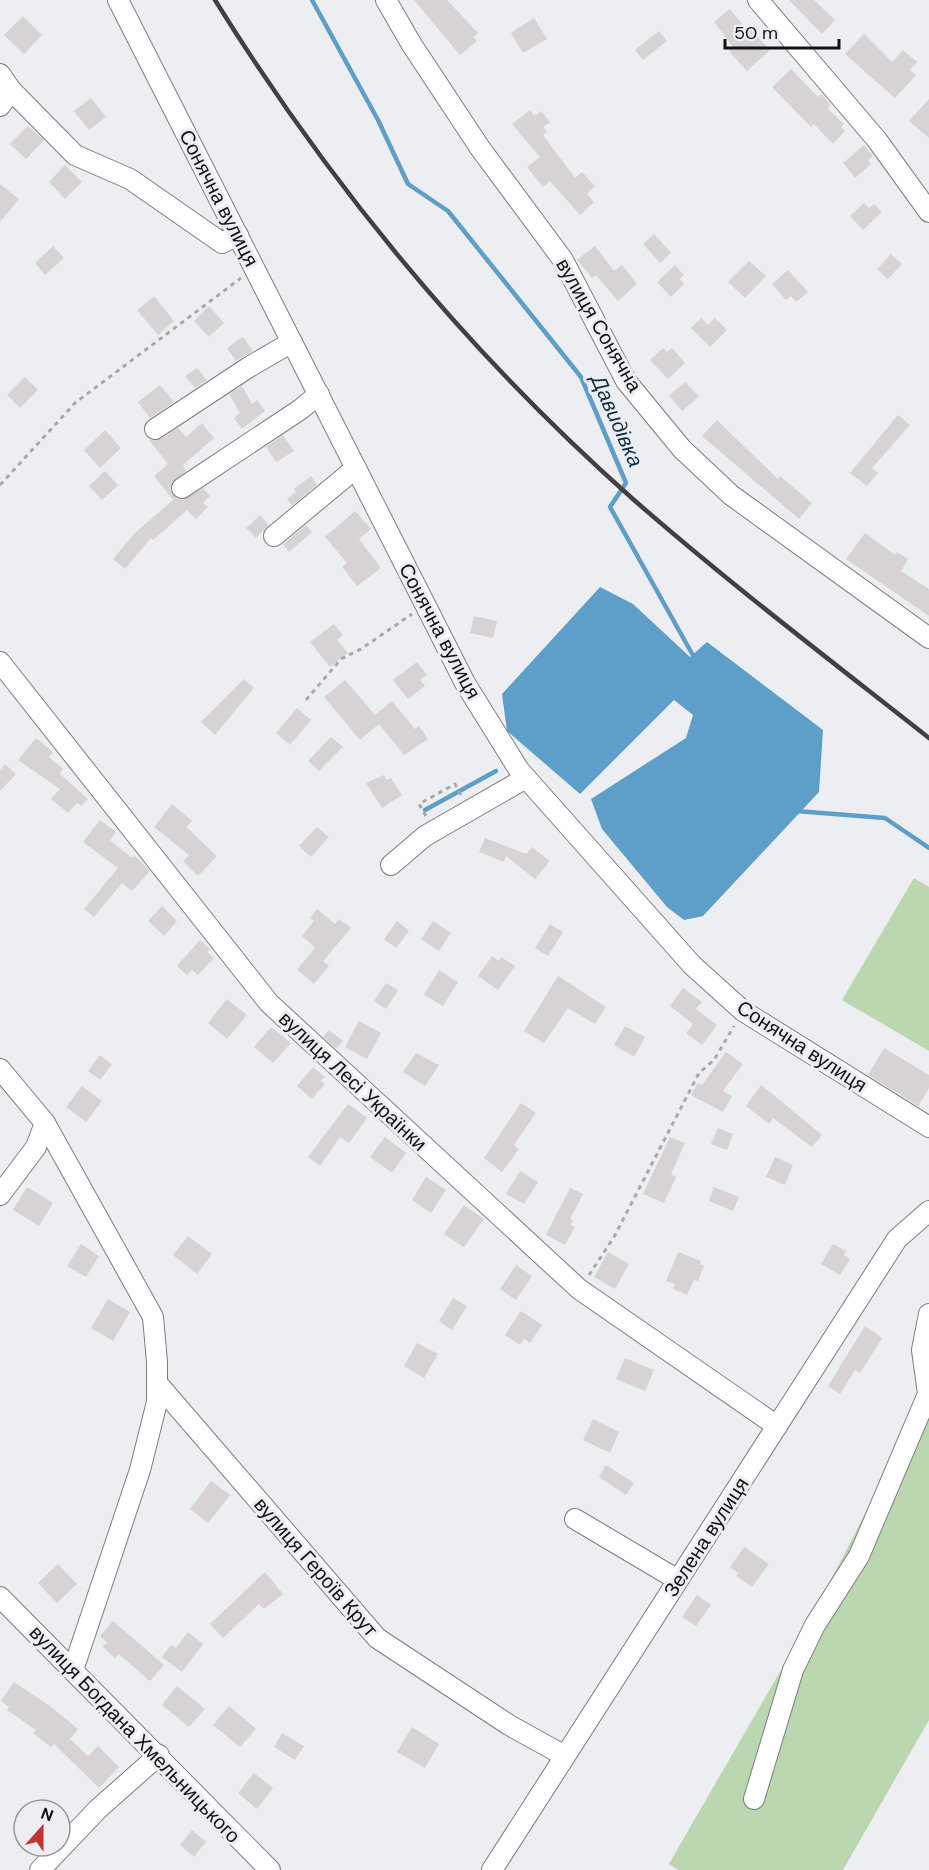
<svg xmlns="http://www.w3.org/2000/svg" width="929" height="1870" font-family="'DM Sans',sans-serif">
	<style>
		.green { fill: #bad7af }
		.water { fill: #5d9fc8 }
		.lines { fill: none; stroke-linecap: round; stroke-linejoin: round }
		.stream { stroke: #5d9fc8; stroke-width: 4.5 }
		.building { fill: #d7d3d4 }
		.minor-casing { stroke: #7c7d81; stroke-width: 22 }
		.path { stroke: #a8a9ac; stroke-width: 3; stroke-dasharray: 4.5 4.5; stroke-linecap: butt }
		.minor { stroke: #fff; stroke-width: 20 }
		.rail { stroke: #414144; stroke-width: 4.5 }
		.labels { text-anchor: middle; stroke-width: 6; stroke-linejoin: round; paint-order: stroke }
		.street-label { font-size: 20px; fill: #121214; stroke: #edeef2 }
		.water-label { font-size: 21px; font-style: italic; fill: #0f2e40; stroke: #edeef2 }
	</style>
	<rect width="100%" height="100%" fill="#edeef2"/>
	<g class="green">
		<polygon points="914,878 929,887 929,1051 842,1000"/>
		<path d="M 929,1369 L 929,1720 L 843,1870 L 678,1870 L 669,1864 C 761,1702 862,1543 929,1369 Z"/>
	</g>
	<polygon class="water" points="600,587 633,604 690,657 707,642 823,730 819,792 703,916 684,920 667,907 602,829 591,799 686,738 693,715 674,700 580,794 507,731 502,694"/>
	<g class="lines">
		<g class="stream">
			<polyline points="312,0 378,120 408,184 448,211 581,377 626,483 610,507 695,659"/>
			<polyline points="425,810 496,771"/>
			<polyline points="796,811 885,818 929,848"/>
		</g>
	</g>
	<g class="building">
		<polygon points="414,0 447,0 478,33 473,37 477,41 460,55"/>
		<polygon points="789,0 814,0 835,20 822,34"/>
		<polygon points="730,9 749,32 751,30 770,50 747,71 729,51 733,47 714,22"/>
		<polygon points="23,16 42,35 24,54 4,35"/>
		<polygon points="534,18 547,39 523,53 511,33"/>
		<polygon points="659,31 667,41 643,60 635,50"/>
		<polygon points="864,34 892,62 903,50 917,62 910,70 916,75 895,98 845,54"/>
		<polygon points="791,69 818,97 821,94 830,104 828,109 844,124 841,127 845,131 833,144 814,124 811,127 772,87"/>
		<polygon points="91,98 106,117 89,130 74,111"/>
		<polygon points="929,99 929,138 909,121"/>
		<polygon points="530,110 534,116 541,111 550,122 543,127 547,132 543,135 575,178 582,172 595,186 587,194 594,202 580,215 550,181 543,187 527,167 540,157 512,124"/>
		<polygon points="28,126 44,140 26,159 10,144"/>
		<polygon points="864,145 873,156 868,160 871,164 855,178 843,163"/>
		<polygon points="65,165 82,182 65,199 49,182"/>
		<polygon points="0,184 19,199 0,222"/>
		<polygon points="864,203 869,208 874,204 882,212 863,230 850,216"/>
		<polygon points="654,234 671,253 660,263 643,244"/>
		<polygon points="53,246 64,258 45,275 35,263"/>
		<polygon points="595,246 614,271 622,265 637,284 618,301 596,275 592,278 577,260"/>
		<polygon points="891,254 902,264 888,279 877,269"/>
		<polygon points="749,261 766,276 745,298 728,282"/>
		<polygon points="675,265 684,275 680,279 684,284 671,297 657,282"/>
		<polygon points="788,270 808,292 796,302 791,296 786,300 772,284"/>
		<polygon points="154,296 174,321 158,335 137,310"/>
		<polygon points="209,306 224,323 209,337 194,321"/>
		<polygon points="701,318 708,325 715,318 727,330 710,347 691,328"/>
		<polygon points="243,337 253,351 236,361 227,348"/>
		<polygon points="663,348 667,352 672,348 685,363 668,379 650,360"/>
		<polygon points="197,368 207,380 195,388 185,376"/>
		<polygon points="25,377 38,390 20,408 7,395"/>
		<polygon points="685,382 699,396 682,411 669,396"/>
		<polygon points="160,385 174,402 150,418 138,402"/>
		<polygon points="242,386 252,404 257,400 265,411 242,429 234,418 240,413 229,394"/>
		<polygon points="898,415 910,425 872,468 878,473 867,486 850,473"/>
		<polygon points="717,420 778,479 780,476 812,503 799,519 702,436"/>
		<polygon points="202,423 214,438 183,465 186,471 172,482 170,489 176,498 182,500 203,488 210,496 203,503 208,507 196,519 187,510 153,540 151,538 125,569 113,559 134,534 173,500 154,476 168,464 149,440 161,439 178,428 186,437"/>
		<polygon points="105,430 121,448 100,468 84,450"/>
		<polygon points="283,435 294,451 276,462 266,447"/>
		<polygon points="105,471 118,485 102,500 89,486"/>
		<polygon points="311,476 317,485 292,506 287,499 296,492 294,489"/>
		<polygon points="355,511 371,529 359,539 381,568 357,586 342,567 347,563 325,537"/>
		<polygon points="260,515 269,525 256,538 246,528"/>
		<polygon points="306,525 312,532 289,552 283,544"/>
		<polygon points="865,533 895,555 897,552 908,559 901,571 929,589 929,616 846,559"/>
		<polygon points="474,616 497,621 493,638 470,633"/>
		<polygon points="334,624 343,635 337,640 348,653 330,667 310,642"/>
		<polygon points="417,662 427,675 420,680 425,686 408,699 393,680"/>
		<polygon points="244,679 254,688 215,735 201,722"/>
		<polygon points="345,680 375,715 392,701 415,729 419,726 428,739 404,755 379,724 360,740 324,697"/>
		<polygon points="297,708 311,720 290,745 276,733"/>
		<polygon points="331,737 343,747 319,771 308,761"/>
		<polygon points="36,738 53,752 49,757 63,769 60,774 88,799 81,806 77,803 68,813 51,799 60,789 18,760"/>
		<polygon points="5,764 16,774 0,791 0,770"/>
		<polygon points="384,775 387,780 391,778 402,795 382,808 366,783"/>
		<polygon points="172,804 192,821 186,827 217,856 198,876 183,861 189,855 154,827"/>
		<polygon points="100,820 116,832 110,840 132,858 134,855 150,871 132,891 122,883 94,917 84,909 118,868 83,842"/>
		<polygon points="317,827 329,837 311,857 299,846"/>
		<polygon points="485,838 526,854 532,847 550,861 535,879 506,856 504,862 479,852"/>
		<polygon points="162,906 177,921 164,936 148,921"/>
		<polygon points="317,909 335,924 339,919 351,928 323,961 329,966 314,984 297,970 315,948 302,936 314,921 310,918"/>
		<polygon points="397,921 409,931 396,948 384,939"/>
		<polygon points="433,921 451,933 439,951 421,939"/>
		<polygon points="550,924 563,932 548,956 535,948"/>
		<polygon points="200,940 210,949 207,952 214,958 198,975 192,970 187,975 177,966"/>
		<polygon points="492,956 499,961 501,957 515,966 498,990 478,976"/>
		<polygon points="439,970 458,982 443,1006 424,995"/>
		<polygon points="558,976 606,1007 595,1024 568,1008 544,1043 524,1031"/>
		<polygon points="386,983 398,990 386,1009 374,1001"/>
		<polygon points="683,988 702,1002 696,1009 717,1025 702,1045 686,1033 693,1024 670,1006"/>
		<polygon points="227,999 247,1015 227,1039 208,1023"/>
		<polygon points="359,1021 381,1033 367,1059 345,1047"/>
		<polygon points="625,1026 645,1037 634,1057 614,1045"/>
		<polygon points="271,1027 291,1043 273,1063 254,1047"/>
		<polygon points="329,1030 343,1041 336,1049 323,1037"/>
		<polygon points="884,1048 929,1075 929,1088 918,1106 868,1075"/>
		<polygon points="726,1052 743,1064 723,1091 732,1096 723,1112 691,1095 698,1083 702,1085"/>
		<polygon points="416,1053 439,1065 425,1086 403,1072"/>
		<polygon points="100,1055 112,1065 100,1080 88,1071"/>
		<polygon points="313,1067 325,1077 321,1081 325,1084 312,1099 297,1086"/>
		<polygon points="761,1085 822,1135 812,1147 773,1118 769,1124 746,1106"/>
		<polygon points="82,1086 102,1101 86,1122 66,1107"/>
		<polygon points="521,1103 536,1113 514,1145 519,1149 502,1172 484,1158"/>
		<polygon points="348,1104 367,1118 349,1143 340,1137 320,1166 308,1157"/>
		<polygon points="718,1128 733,1134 727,1150 711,1144"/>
		<polygon points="385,1137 406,1153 392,1173 370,1157"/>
		<polygon points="670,1137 685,1143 671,1174 676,1177 664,1203 643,1194"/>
		<polygon points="775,1157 793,1165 785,1185 766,1177"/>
		<polygon points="520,1171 538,1182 524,1204 506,1194"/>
		<polygon points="426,1177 446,1190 431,1213 412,1200"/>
		<polygon points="27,1187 53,1203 39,1226 13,1210"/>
		<polygon points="714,1187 739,1197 733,1211 709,1201"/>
		<polygon points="570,1188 583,1194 570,1219 573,1220 570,1225 575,1227 565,1245 546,1235"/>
		<polygon points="464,1205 484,1219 464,1247 444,1234"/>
		<polygon points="188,1236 212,1254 197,1274 173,1255"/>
		<polygon points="81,1244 99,1256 86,1277 67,1266"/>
		<polygon points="833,1244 846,1251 844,1255 850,1259 840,1275 821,1264"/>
		<polygon points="608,1252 629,1264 615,1289 594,1277"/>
		<polygon points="678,1252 701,1261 700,1264 704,1266 698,1281 694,1280 687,1295 673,1289 675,1284 666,1281"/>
		<polygon points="516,1265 532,1276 516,1300 500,1289"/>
		<polygon points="453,1298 467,1306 452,1330 439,1321"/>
		<polygon points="108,1299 130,1312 113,1341 91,1328"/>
		<polygon points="521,1311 542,1325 530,1343 524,1339 520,1345 505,1335"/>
		<polygon points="865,1326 882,1338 860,1373 855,1370 840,1394 828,1386"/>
		<polygon points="417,1343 438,1354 424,1378 404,1366"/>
		<polygon points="625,1358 654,1370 645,1391 616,1379"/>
		<polygon points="593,1419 619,1432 610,1453 583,1440"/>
		<polygon points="606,1465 634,1483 626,1495 599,1477"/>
		<polygon points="211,1481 230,1495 208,1523 190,1509"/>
		<polygon points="744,1547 769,1564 752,1587 736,1576 738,1573 730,1567"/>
		<polygon points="58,1564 77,1584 57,1603 38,1583"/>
		<polygon points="265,1572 283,1594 264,1609 259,1604 223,1638 210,1624"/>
		<polygon points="697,1595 711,1605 696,1626 682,1617"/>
		<polygon points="113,1621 164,1665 150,1681 119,1654 115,1658 103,1647 107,1642 100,1636"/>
		<polygon points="188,1632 203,1644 182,1672 162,1657 171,1645 176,1648"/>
		<polygon points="14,1682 50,1706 78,1729 70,1739 88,1756 98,1746 119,1767 99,1788 54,1744 51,1747 33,1733 36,1730 7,1710 9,1707 1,1701"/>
		<polygon points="177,1686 205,1709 189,1727 162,1705"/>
		<polygon points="229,1706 256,1729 240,1747 213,1725"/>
		<polygon points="412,1727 439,1744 425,1768 397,1752"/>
		<polygon points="282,1733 304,1746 295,1760 274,1747"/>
		<polygon points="254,1773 273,1788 257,1809 238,1793"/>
		<polygon points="192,1830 206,1842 194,1857 180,1845"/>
	</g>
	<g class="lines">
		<defs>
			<g id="minor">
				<polyline points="118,0 465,683 519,770 692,965 743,1011 929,1127"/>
				<polyline points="386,0 412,45 480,148 563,260 626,381 682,449 731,495 929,638"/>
				<polyline points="758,0 877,140 929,212"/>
				<polyline points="0,74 11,90 75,155 130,179 222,243 238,235"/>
				<polyline points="0,106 11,90"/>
				<polyline points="155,429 249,367 292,342"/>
				<polyline points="182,488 301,409 319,394"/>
				<polyline points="274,536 356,468"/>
				<polyline points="0,662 269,1003 579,1289 777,1426"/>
				<polyline points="391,865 425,836 526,778"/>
				<polyline points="0,1069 45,1123 36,1147 0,1195"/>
				<polyline points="45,1123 153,1317 157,1362 157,1402 140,1470 73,1670"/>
				<polyline points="157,1383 377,1638 509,1725 565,1756"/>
				<polyline points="575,1519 678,1580"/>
				<polyline points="0,1597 270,1870"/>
				<polyline points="754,1799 793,1670 815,1625 859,1556 928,1394 922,1350 929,1314"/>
				<polyline points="40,1870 98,1809 159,1755"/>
				<polyline points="492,1870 897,1239 929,1211"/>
			</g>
		</defs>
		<use href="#minor" class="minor-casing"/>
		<g class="path">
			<polyline points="0,485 75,403 241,278"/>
			<polyline points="306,700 341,659 361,649 412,614"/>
			<polyline points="426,816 419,804 455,784 462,797"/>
			<polyline points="589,1275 614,1237 699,1073 714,1060 734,1026"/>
		</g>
		<use href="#minor" class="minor"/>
		<path class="rail" d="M 215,0 C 330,185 470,355 634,500 C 729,583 830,660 929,738"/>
	</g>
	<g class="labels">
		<g class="street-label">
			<text transform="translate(219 198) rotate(63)" y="7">Сонячна вулиця</text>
			<text transform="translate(599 325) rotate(60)" y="7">вулиця Сонячна</text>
			<text transform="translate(440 631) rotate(62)" y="7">Сонячна вулиця</text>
			<text transform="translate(802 1046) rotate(33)" y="7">Сонячна вулиця</text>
			<text transform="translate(353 1081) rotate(43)" y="7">вулиця Лесі Українки</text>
			<text transform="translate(706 1537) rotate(-57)" y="7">Зелена вулиця</text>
			<text transform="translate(316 1567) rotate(49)" y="7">вулиця Героїв Крут</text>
			<text transform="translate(135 1734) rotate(46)" y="7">вулиця Богдана Хмельницького</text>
		</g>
		<g class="water-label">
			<text transform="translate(617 421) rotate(66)" y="7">Давидівка</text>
		</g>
	</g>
	<g transform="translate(42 1828) rotate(21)"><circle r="28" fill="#edeef2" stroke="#959699" stroke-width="1.5"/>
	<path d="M0-4.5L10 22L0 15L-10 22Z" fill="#c23431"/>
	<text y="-9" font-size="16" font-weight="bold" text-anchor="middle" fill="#121214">N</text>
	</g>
	<path d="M725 39v9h114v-9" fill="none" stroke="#121214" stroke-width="3"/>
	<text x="734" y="39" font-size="18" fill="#121214" stroke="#edeef2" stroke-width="4.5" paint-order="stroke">50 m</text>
</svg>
